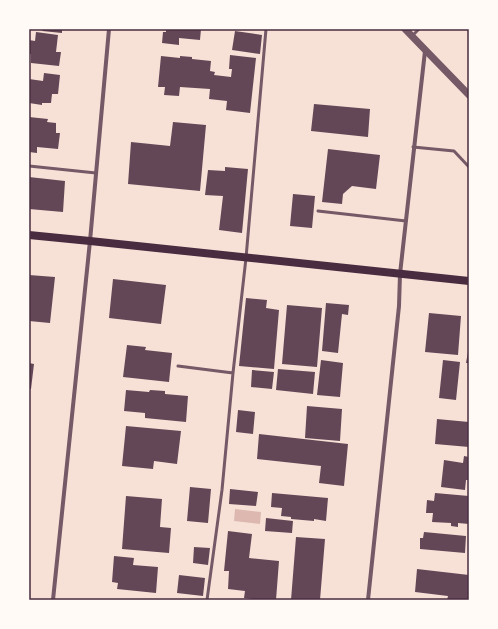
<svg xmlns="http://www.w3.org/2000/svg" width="498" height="629" font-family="'Titillium Web',sans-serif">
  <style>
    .water { fill: #dcb8b0 }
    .building { fill: #644757 }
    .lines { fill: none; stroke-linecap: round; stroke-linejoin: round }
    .service { stroke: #755966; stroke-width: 3 }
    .minor { stroke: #755966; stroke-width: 4 }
    .tertiary { stroke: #755966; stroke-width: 7 }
    .secondary { stroke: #4a2c40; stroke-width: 8 }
    .neatline { fill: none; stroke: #4a2c40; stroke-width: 1.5 }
  </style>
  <rect width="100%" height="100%" fill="#f7e1d7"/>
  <path class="water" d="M 235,509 L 261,512 L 260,524 L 234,521 Z"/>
  <path class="building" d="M 43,29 L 62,29 L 62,33 L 42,31 Z
    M 166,29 L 201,29 L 200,40 L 179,38 L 179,45 L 162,43 L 163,32 L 166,32 Z
    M 235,31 L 262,35 L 260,54 L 232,50 Z
    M 36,32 L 58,35 L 56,52 L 61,52 L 59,66 L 31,63 L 31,54 L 29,54 L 29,40 L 35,41 Z
    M 230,55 L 256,58 L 250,113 L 226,110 L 227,101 L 209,99 L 210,89 L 180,87 L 179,96 L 164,95 L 165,87 L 158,87 L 161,56 L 180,58 L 180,56 L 192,57 L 192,59 L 211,61 L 210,71 L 215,72 L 214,75 L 231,77 L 232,69 L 229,69 Z
    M 44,73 L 60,75 L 58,94 L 52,94 L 51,103 L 42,103 L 42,105 L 29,103 L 29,79 L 43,81 Z
    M 314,104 L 370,109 L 368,137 L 311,131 Z
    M 29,117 L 48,119 L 47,122 L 56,123 L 56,133 L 60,133 L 58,149 L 37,147 L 37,153 L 29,152 Z
    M 173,122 L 206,125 L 200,191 L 128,184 L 131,142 L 170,146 Z
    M 328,149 L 380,155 L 376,189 L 352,186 L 343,194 L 342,204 L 322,202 Z
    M 225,167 L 248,169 L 242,233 L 219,230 L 223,196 L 205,195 L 208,170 L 225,171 Z
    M 29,177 L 65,181 L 63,212 L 29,209 Z
    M 293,194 L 315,196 L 312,228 L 290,226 Z
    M 29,275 L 55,277 L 50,323 L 29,321 Z
    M 113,279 L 166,285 L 161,324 L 109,318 Z
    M 246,298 L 267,300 L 266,308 L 279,310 L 274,369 L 239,366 Z
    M 326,303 L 349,305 L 348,315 L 342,314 L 338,353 L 322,351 Z
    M 287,305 L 322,308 L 317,367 L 282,364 Z
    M 429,313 L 461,316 L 458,355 L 425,352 Z
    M 127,345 L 146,347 L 145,350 L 172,353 L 169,382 L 123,377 Z
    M 468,352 L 469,352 L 469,363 L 466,363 Z
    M 321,360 L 343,363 L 340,397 L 317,395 Z
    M 443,360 L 460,362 L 456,400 L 439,398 Z
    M 29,363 L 34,364 L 31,389 L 29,389 Z
    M 278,369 L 315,372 L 313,394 L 276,390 Z
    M 252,370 L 274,372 L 272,389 L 251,387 Z
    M 126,390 L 149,392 L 150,390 L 165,391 L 165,394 L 188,396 L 186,422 L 145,418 L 145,413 L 124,411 Z
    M 307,406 L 342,409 L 340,441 L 305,438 Z
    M 238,410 L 255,412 L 253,434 L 236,432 Z
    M 437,419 L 469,422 L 469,447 L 435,444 Z
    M 126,426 L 181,431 L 177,464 L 154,461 L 153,469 L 122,466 Z
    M 259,434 L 348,444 L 344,486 L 319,483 L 321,466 L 257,459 Z
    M 464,456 L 469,457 L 469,480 L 466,480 L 465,490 L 441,487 L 444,460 L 463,463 Z
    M 190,487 L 211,489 L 208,523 L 187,521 Z
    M 230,489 L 258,492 L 256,506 L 229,504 Z
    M 272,493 L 328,498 L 326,521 L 314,519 L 314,521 L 291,519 L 291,517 L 281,516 L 282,508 L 271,507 Z
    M 435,493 L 469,496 L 469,524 L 458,523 L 458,527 L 451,526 L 451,523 L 432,522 L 433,513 L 426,513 L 427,500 L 434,501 Z
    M 126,496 L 162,499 L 160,527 L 171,528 L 169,553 L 122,549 Z
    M 266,518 L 293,521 L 292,533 L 265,531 Z
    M 228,531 L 252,534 L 249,558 L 279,561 L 276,600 L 252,600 L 252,599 L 244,598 L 245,591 L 228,589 L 229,571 L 224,571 Z
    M 424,532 L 466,536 L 465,553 L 420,549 L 420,538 L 423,538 Z
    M 296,537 L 325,539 L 320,600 L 291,600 Z
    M 194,547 L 210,548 L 208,565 L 193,563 Z
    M 114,556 L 134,558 L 133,565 L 158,567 L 156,593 L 117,589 L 118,583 L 112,582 Z
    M 417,569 L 469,575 L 469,600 L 447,600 L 448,596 L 415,592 Z
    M 179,575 L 205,578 L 203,596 L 177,593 Z"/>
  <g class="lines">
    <path class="service" d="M 468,29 L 469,30
      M 412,36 L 419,29
      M 413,147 L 454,151 L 469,167
      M 29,166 L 96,173
      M 318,211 L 406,221
      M 178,366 L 233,373
      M 207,600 L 222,490 L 233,373 L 246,258 L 266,29"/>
    <path class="minor" d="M 53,600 L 90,241 L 109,29
      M 368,600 L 399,306 L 400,274 L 403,247 L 425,51"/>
    <path class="tertiary" d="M 405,29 L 469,95"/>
    <path class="secondary" d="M 29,235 L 90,241 L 469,281"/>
  </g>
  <rect width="498" height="629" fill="none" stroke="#fffaf5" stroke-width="60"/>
  <rect x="30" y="30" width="438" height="569" class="neatline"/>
</svg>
